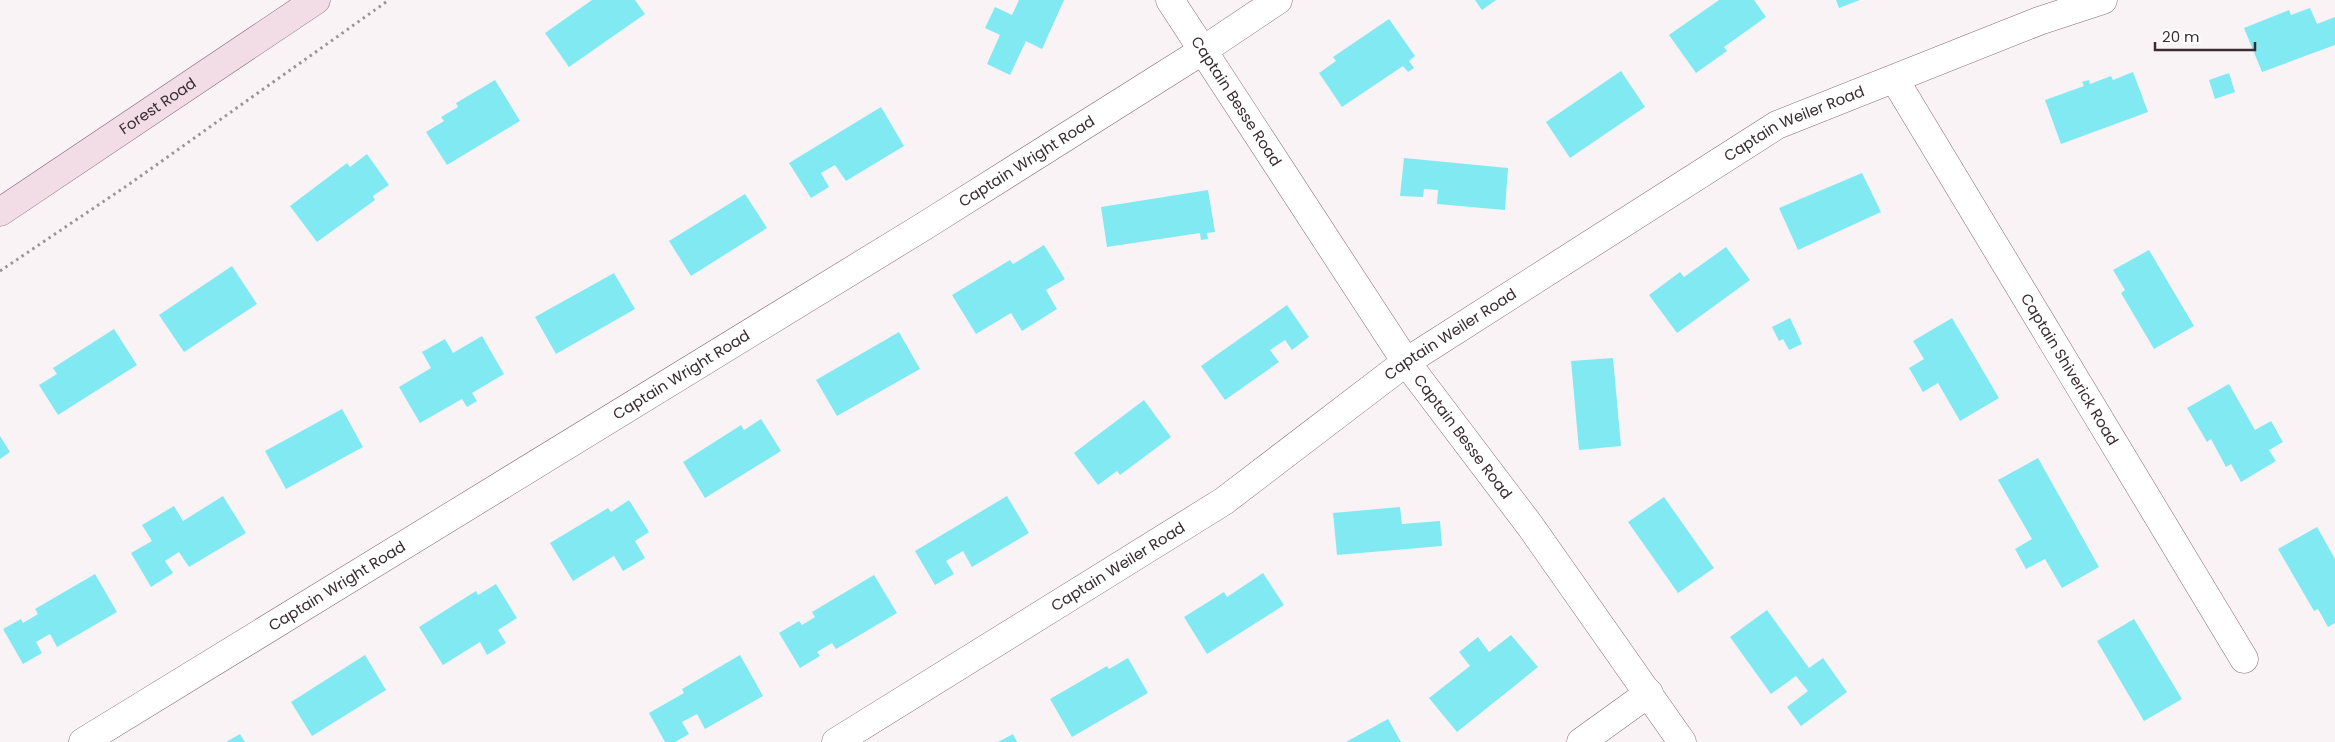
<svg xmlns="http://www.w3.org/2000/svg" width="2335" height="742" font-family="Poppins,sans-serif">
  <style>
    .building { fill: #80e9f2 }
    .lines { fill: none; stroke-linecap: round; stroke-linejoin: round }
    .minor-casing { stroke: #886a78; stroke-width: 29 }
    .secondary-casing { stroke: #886a78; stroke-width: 29 }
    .path { stroke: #9d9498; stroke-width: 3; stroke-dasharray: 2.5 4; stroke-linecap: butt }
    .minor { stroke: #fff; stroke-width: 28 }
    .secondary { stroke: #f2dde7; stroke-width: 28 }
    .labels { text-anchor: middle; stroke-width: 5; stroke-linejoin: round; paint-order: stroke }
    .street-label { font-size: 15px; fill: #392d32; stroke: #fff }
  </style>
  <rect width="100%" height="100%" fill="#faf3f6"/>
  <path class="building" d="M 592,0 L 635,0 L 645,14 L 569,67 L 545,33 Z
    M 1019,0 L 1064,0 L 1042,49 L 1026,41 L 1010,75 L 987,64 L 1000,35 L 985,28 L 995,7 L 1012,15 Z
    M 1475,0 L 1496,0 L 1482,10 Z
    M 1719,0 L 1754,0 L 1766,17 L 1724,47 L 1727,51 L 1696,73 L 1669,35 Z
    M 1836,0 L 1860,0 L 1839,8 Z
    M 2310,8 L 2317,24 L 2335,17 L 2335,45 L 2262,72 L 2244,28 L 2289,10 L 2291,15 Z
    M 1389,19 L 1415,56 L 1409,61 L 1414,68 L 1408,72 L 1403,66 L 1342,107 L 1319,73 L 1336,61 L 1333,57 Z
    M 1621,71 L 1645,107 L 1570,158 L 1546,122 Z
    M 2133,72 L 2148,112 L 2061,144 L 2045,100 L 2084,86 L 2082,82 L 2089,80 L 2090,84 L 2111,76 L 2113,80 Z
    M 2229,73 L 2235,92 L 2215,99 L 2209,80 Z
    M 495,80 L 520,121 L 447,165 L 426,132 L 444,121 L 441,117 L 458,107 L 456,103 Z
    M 881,107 L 904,146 L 846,181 L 835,165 L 821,173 L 829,187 L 811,198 L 789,163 Z
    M 367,154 L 389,185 L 373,196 L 375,200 L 317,242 L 290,206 L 347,163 L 350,167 Z
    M 1404,158 L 1508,168 L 1505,210 L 1437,204 L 1438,190 L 1424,189 L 1423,197 L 1400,196 Z
    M 1862,173 L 1881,212 L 1798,250 L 1779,208 Z
    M 1208,190 L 1215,232 L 1207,233 L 1208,239 L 1201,240 L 1200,233 L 1107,247 L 1101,207 Z
    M 745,194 L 767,228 L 691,276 L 669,241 Z
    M 1044,245 L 1065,279 L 1046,290 L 1057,309 L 1022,331 L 1011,313 L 976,334 L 952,295 L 1010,260 L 1013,264 Z
    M 1726,247 L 1750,280 L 1677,333 L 1649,295 L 1680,272 L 1684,277 Z
    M 2149,250 L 2194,326 L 2154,349 L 2121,293 L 2125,290 L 2113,270 Z
    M 232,266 L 257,304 L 184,352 L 159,315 Z
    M 614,273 L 635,309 L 556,354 L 535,317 Z
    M 1287,305 L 1309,337 L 1292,350 L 1285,340 L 1270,350 L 1279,362 L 1225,400 L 1201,366 Z
    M 1790,318 L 1802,344 L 1789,350 L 1783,339 L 1779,341 L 1772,327 Z
    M 1952,318 L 1999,398 L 1960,421 L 1938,383 L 1923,392 L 1909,368 L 1924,359 L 1913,341 Z
    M 114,329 L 137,365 L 58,415 L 39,385 L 57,374 L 53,368 Z
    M 899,332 L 920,369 L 837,416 L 816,380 Z
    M 482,336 L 504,374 L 472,393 L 477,401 L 467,407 L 462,399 L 420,423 L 399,387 L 431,368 L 422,352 L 445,339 L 453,353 Z
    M 1613,358 L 1621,446 L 1579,450 L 1571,361 Z
    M 2229,384 L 2255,430 L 2271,421 L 2283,442 L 2269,450 L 2276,461 L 2241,482 L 2231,464 L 2226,467 L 2211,439 L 2207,442 L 2187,408 Z
    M 1144,400 L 1171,437 L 1120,475 L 1117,471 L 1098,485 L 1074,453 Z
    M 342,409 L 363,447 L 286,489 L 265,451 Z
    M 761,419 L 781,451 L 705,498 L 683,462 L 741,425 L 744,430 Z
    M 0,436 L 10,452 L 0,459 Z
    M 2038,458 L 2099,567 L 2062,588 L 2045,559 L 2026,569 L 2015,549 L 2032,539 L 1998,480 Z
    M 223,496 L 246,533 L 189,567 L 179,552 L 165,561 L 173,573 L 151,587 L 131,553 L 152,541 L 142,525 L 174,506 L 183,521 Z
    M 1007,496 L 1029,533 L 972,567 L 963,551 L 946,561 L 954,574 L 935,585 L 915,551 Z
    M 1664,497 L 1714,568 L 1678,593 L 1628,522 Z
    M 629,500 L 649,532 L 635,541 L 645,558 L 623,571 L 614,556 L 573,581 L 550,543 L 608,508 L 611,512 Z
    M 1400,507 L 1402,524 L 1440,521 L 1442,546 L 1337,555 L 1333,513 Z
    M 2317,527 L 2335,559 L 2335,623 L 2328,627 L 2318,609 L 2314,611 L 2278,549 Z
    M 1263,573 L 1284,605 L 1207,654 L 1184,617 L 1224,592 L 1227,597 Z
    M 95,574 L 117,612 L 57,647 L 50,634 L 36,642 L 42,653 L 23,664 L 3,629 L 21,619 L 23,623 L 38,614 L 35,609 Z
    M 874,575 L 897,613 L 836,649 L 832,643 L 817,652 L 820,656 L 800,668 L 779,633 L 799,621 L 802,625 L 815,617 L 812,612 Z
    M 496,584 L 517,618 L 498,630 L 506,643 L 487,655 L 480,642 L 443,665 L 419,627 L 476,591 L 478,595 Z
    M 1767,610 L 1809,668 L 1823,658 L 1847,692 L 1801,726 L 1787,707 L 1808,691 L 1796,676 L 1771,694 L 1730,637 Z
    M 2134,619 L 2182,699 L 2144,721 L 2097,641 Z
    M 1511,635 L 1538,667 L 1457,732 L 1429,698 L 1470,666 L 1459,652 L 1478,637 L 1489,652 Z
    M 365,655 L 386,690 L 312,736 L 291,702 Z
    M 740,655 L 763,696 L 705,729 L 697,714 L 682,722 L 689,734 L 675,742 L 665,742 L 649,713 L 684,693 L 682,689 Z
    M 1128,658 L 1148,693 L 1072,737 L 1050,699 L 1107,666 L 1109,669 Z
    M 1388,719 L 1401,742 L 1346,742 Z
    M 240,734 L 245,742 L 226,742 Z
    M 1013,734 L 1017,742 L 998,742 Z"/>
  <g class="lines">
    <g class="minor-casing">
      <g id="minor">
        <path id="s1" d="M 1170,0 L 1406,362 L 1531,527 L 1682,742"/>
        <path id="s2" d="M 1895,80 L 2244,659"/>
        <path id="s3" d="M 83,742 L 926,225 L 1202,51 L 1278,0"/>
        <path id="s4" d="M 836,742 L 1224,501 L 1406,362 L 1777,125 L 2039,21 L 2103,0"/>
        <path d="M 1581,742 L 1649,693"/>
      </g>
    </g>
    <g class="secondary-casing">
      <g id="secondary">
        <path id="s5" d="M 0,212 L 316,0"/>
      </g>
    </g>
    <path class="path" d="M 0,271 L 128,185 L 389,0"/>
    <use href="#minor" class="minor"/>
    <use href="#secondary" class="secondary"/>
  </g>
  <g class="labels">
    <g class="street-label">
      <text dy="5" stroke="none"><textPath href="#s1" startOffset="121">Captain Besse Road</textPath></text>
      <text dy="5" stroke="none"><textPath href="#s5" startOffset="190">Forest Road</textPath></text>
      <text dy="5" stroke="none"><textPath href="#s4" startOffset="1142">Captain Weiler Road</textPath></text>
      <text dy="5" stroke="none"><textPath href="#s3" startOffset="1108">Captain Wright Road</textPath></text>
      <text dy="5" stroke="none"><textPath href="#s4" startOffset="738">Captain Weiler Road</textPath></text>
      <text dy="5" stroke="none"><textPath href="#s2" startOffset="338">Captain Shiverick Road</textPath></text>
      <text dy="5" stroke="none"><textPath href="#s3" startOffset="702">Captain Wright Road</textPath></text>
      <text dy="5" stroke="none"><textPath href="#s1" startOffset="526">Captain Besse Road</textPath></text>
      <text dy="5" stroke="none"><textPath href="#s4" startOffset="332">Captain Weiler Road</textPath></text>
      <text dy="5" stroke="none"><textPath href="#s3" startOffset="298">Captain Wright Road</textPath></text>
    </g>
  </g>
  <path d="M2155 42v8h100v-8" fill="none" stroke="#392d32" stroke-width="2.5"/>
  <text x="2162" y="42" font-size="15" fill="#392d32" stroke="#ffffff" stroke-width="4" paint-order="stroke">20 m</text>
</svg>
